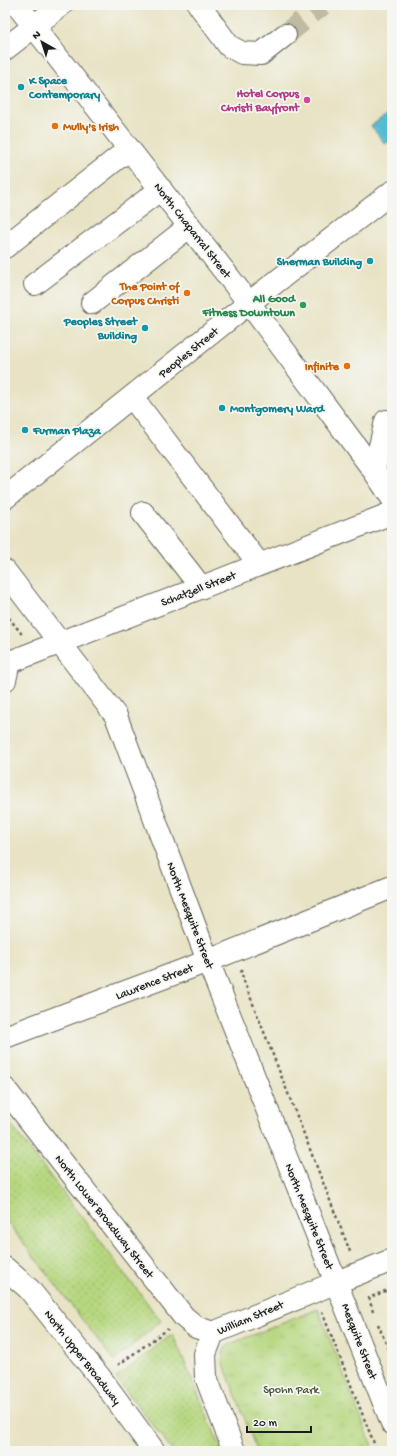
<svg xmlns="http://www.w3.org/2000/svg" width="397" height="1456" font-family="'Gochi Hand',sans-serif">
  <style>
    .grass { fill: url(#grass-dots); stroke: #697a4e }
    .park { fill: url(#park-tufts); stroke: #697a4e }
    .water { fill: #55bdd2; stroke: #386c77 }
    .lines { fill: none; stroke-linecap: round; stroke-linejoin: round }
    .minor-tunnel { stroke: #bfbba2; stroke-width: 22; stroke-dasharray: 22 11; stroke-linecap: butt }
    .minor-casing { stroke: #636257; stroke-width: 24 }
    .major-casing { stroke: #636257; stroke-width: 24 }
    .path { stroke: #636257; stroke-width: 2.5; stroke-dasharray: 3 3; stroke-linecap: butt }
    .minor { stroke: #fff; stroke-width: 22 }
    .major { stroke: #fff; stroke-width: 22 }
    .culture-dot { fill: #0f9aa8; stroke: #f6f6f2; stroke-width: 1.5 }
    .hotel-dot { fill: #d1479c; stroke: #f6f6f2; stroke-width: 1.5 }
    .food-dot { fill: #e8710a; stroke: #f6f6f2; stroke-width: 1.5 }
    .leisure-dot { fill: #2e9e5b; stroke: #f6f6f2; stroke-width: 1.5 }
    .labels { text-anchor: middle; stroke-width: 3.5; stroke-linejoin: round; paint-order: stroke }
    .culture-label { font-size: 12px; font-weight: bold; fill: #0d838f; stroke: #f6f6f2; text-anchor: start }
    .hotel-label { font-size: 12px; font-weight: bold; fill: #b23c85; stroke: #f6f6f2; text-anchor: end }
    .food-label { font-size: 12px; font-weight: bold; fill: #c56008; stroke: #f6f6f2; text-anchor: end }
    .street-label { font-size: 12px; fill: #1c1c1c; stroke: #f6f6f2 }
    .leisure-label { font-size: 12px; font-weight: bold; fill: #27864d; stroke: #f6f6f2; text-anchor: end }
    .park-label { font-size: 12px; fill: #4a543a; stroke: #f6f6f2 }
  </style>
  <defs>
    <pattern id="grass-dots" width="8" height="8" patternUnits="userSpaceOnUse"><rect width="8" height="8" fill="#b6d77f"/><path d="M2 2h.1M6 6h.1" fill="none" stroke="#9cb86d" stroke-width="1.8" stroke-linecap="round"/></pattern>
    <pattern id="park-tufts" width="24" height="20" patternUnits="userSpaceOnUse"><rect width="24" height="20" fill="#b6d77f"/><path d="M3 7l-1-3M5 7V3M7 7l1-3M15 17l-1-3M17 17v-4M19 17l1-3" fill="none" stroke="#9cb86d"/></pattern>
  </defs>
  <rect width="100%" height="100%" fill="#f6f6f2"/>
  <filter id="ink" filterUnits="userSpaceOnUse"><feTurbulence type="fractalNoise" baseFrequency=".025" numOctaves="2"/><feDisplacementMap in="SourceGraphic" scale="8" xChannelSelector="R" yChannelSelector="G"/><feConvolveMatrix kernelMatrix="1 2 1 2 8 2 1 2 1" color-interpolation-filters="sRGB"/></filter>
  <filter id="wash" filterUnits="userSpaceOnUse"><feTurbulence type="fractalNoise" baseFrequency=".012" numOctaves="4" result="noise"/><feDisplacementMap in="SourceGraphic" scale="16" xChannelSelector="R" yChannelSelector="G"/><feGaussianBlur stdDeviation="0.9" result="paint"/><feColorMatrix in="noise" values="0 0 0 0 0 0 0 0 0 0 0 0 0 0 0 0 0 1.4 0 .05"/><feComposite in="paint" operator="in"/></filter>
  <g filter="url(#wash)">
    <rect width="100%" height="100%" fill="#e8e3c4"/>
    <path class="grass" d="M 5,1117 L 161,1321 L 114,1361 L 5,1219 Z
      M 172,1334 L 177,1344 L 222,1451 L 173,1451 L 116,1378 Z"/>
    <path class="park" d="M 318,1309 L 374,1451 L 257,1451 L 222,1360 L 224,1349 L 230,1344 Z"/>
    <path class="water" d="M 392,110 L 392,139 L 385,144 L 371,126 Z"/>
  </g>
  <g filter="url(#ink)">
    <g class="lines">
      <path class="minor-tunnel" d="M 285,35 L 322,5"/>
      <g class="minor-casing">
        <path id="minor" d="M 17,5 L 249,303 L 374,471 L 392,498
          M 199,5 L 229,46 L 242,53 L 261,54 L 285,35
          M 5,49 L 61,5
          M 5,247 L 129,149
          M 35,284 L 161,189
          M 92,303 L 190,226
          M 132,397 L 259,564
          M 374,471 L 386,421
          M 5,498 L 249,303 L 392,192
          M 143,513 L 201,587
          M 5,571 L 116,716 L 208,961
          M 5,680 L 9,662
          M 5,1089 L 184,1317 L 196,1327 L 213,1333
          M 5,1268 L 29,1289 L 102,1380 L 154,1451
          M 234,1451 L 206,1377 L 205,1354 L 213,1333 L 337,1282"/>
      </g>
      <g class="major-casing">
        <path id="major" d="M 5,664 L 392,513
          M 208,961 L 392,1423
          M 5,1037 L 208,961 L 392,887
          M 337,1282 L 392,1260"/>
      </g>
      <path class="path" d="M 5,613 L 21,633 L 19,634
        M 243,970 L 241,972 L 244,981 L 351,1254
        M 322,1312 L 377,1451
        M 373,1312 L 369,1298 L 392,1288
        M 378,1324 L 392,1358
        M 118,1365 L 168,1329"/>
      <use href="#minor" class="minor"/>
      <use href="#major" class="major"/>
    </g>
  </g>
  <g class="culture-dot">
    <circle cx="21" cy="87" r="4"/>
    <circle cx="370" cy="261" r="4"/>
    <circle cx="145" cy="328" r="4"/>
    <circle cx="222" cy="408" r="4"/>
    <circle cx="25" cy="430" r="4"/>
  </g>
  <circle class="hotel-dot" cx="307" cy="100" r="4"/>
  <g class="food-dot">
    <circle cx="55" cy="126" r="4"/>
    <circle cx="187" cy="293" r="4"/>
    <circle cx="347" cy="366" r="4"/>
  </g>
  <circle class="leisure-dot" cx="303" cy="305" r="4"/>
  <g class="labels">
    <g class="culture-label">
      <text x="29" y="84">K Space<tspan x="29" dy="14">Contemporary</tspan></text>
      <text x="362" y="265" text-anchor="end">Sherman Building</text>
      <text x="137" y="325" text-anchor="end">Peoples Street<tspan x="137" dy="14">Building</tspan></text>
      <text x="230" y="412">Montgomery Ward</text>
      <text x="33" y="434">Furman Plaza</text>
    </g>
    <g class="hotel-label">
      <text x="299" y="97">Hotel Corpus<tspan x="299" dy="14">Christi Bayfront</tspan></text>
    </g>
    <g class="food-label">
      <text x="63" y="130" text-anchor="start">Mully's Irish</text>
      <text x="179" y="290">The Point of<tspan x="179" dy="14">Corpus Christi</tspan></text>
      <text x="339" y="370">Infinite</text>
    </g>
    <g class="street-label">
      <text transform="translate(193 230) rotate(52)" y="4">North Chaparral Street</text>
      <text transform="translate(188 352) rotate(-39)" y="4">Peoples Street</text>
      <text transform="translate(198 588) rotate(-21)" y="4">Schatzell Street</text>
      <text transform="translate(191 915) rotate(69)" y="4">North Mesquite Street</text>
      <text transform="translate(154 981) rotate(-21)" y="4">Lawrence Street</text>
      <text transform="translate(105 1216) rotate(52)" y="4">North Lower Broadway Street</text>
      <text transform="translate(310 1216) rotate(68)" y="4">North Mesquite Street</text>
      <text transform="translate(250 1317) rotate(-23)" y="4">William Street</text>
      <text transform="translate(360 1341) rotate(69)" y="4">Mesquite Street</text>
      <text transform="translate(83 1357) rotate(52)" y="4">North Upper Broadway</text>
    </g>
    <g class="leisure-label">
      <text x="295" y="302">All Good<tspan x="295" dy="14">Fitness Downtown</tspan></text>
    </g>
    <g class="park-label">
      <text x="291" y="1393">Spohn Park</text>
    </g>
  </g>
  <rect width="397" height="1456" fill="none" stroke="#f6f6f2" stroke-width="20"/>
  <g transform="translate(42 42) rotate(321)" stroke="#f6f6f2" stroke-width="3" paint-order="stroke">
  <path d="M0-3L7 15L0 10L-7 15Z" fill="#1c1c1c"/>
  <text y="-6" font-size="11" font-weight="bold" text-anchor="middle" fill="#1c1c1c">N</text>
  </g>
  <path d="M247 1426v6h64v-6" fill="none" stroke="#1c1c1c" stroke-width="2"/>
  <text x="253" y="1426" font-size="12" fill="#1c1c1c" stroke="#f6f6f2" stroke-width="3" paint-order="stroke">20 m</text>
</svg>
